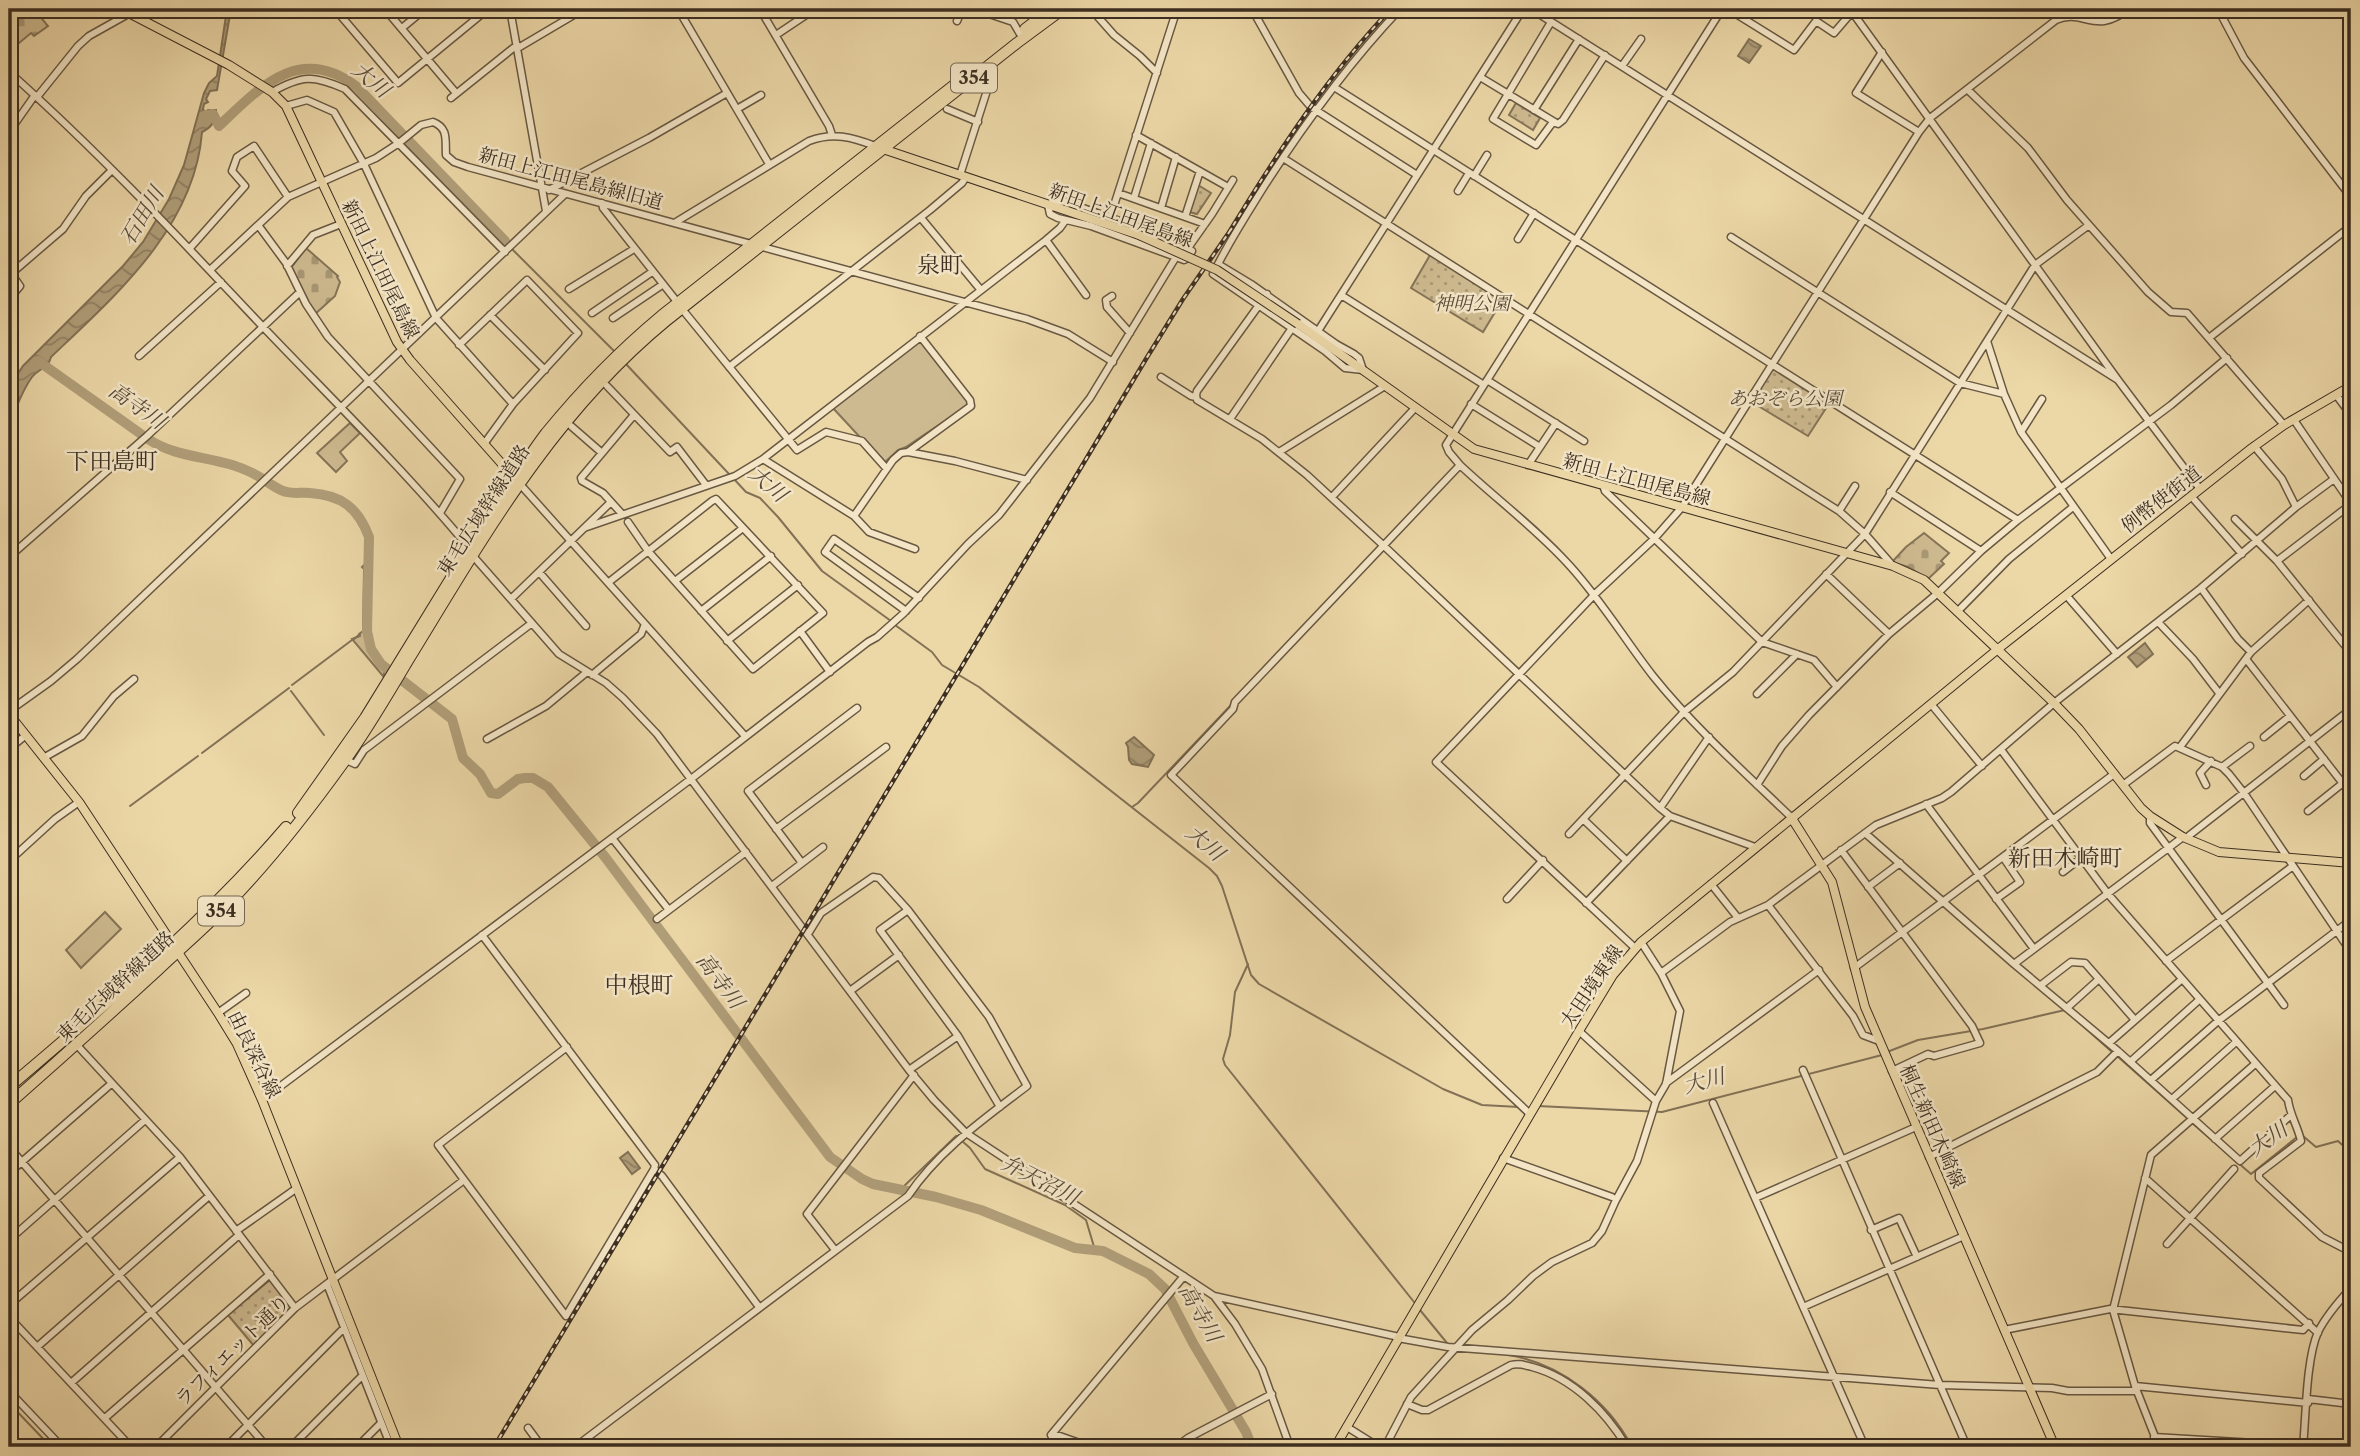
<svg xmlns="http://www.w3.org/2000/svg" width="2360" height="1456" font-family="'Libre Caslon Text','Noto Serif JP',serif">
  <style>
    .green { fill: #ceba90; stroke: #857458; stroke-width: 2 }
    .cemetery { fill: url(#cemetery-stones); stroke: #857458; stroke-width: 2 }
    .park { fill: url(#park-dots); stroke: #857458; stroke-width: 2 }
    .water { fill: url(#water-waves); stroke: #827156; stroke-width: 2 }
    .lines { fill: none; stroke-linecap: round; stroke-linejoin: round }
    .stream { stroke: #827156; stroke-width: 2 }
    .river { stroke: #b09e79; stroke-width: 10 }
    .minor-casing { stroke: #685842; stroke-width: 9 }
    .major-casing { stroke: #3c2e21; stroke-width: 10 }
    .highway-casing { stroke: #3c2e21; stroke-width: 12 }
    .minor { stroke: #f3e5c6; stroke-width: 6 }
    .major { stroke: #ecd7a7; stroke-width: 8 }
    .highway { stroke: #ecd7a7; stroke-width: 10 }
    .rail-casing { stroke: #3c2e21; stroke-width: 4.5 }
    .rail { stroke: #f3e5c6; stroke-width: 2; stroke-dasharray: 5; stroke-linecap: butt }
    .major-bridge-casing { stroke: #3c2e21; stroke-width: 10; stroke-linecap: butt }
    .major-bridge { stroke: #ecd7a7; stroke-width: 8 }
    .labels { text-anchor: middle; stroke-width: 5; stroke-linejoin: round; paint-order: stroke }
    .shield { fill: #f3e5c6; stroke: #736552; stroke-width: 2 }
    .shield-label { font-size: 18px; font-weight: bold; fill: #3c2e21 }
    .street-label { font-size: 19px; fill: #3c2e21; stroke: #f3e5c6 }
    .park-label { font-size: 19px; font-style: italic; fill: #594a37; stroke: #f3e5c6 }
    .water-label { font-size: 21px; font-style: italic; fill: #594a37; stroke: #f3e5c6 }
    .quarter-label { font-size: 23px; fill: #3c2e21; stroke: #f3e5c6 }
  </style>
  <defs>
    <pattern id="cemetery-stones" width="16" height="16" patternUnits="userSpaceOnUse" patternTransform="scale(1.75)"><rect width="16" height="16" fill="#ceba90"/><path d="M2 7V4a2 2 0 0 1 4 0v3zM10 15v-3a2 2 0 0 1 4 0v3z" fill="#a89875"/></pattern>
    <pattern id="park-dots" width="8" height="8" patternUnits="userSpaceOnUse" patternTransform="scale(1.75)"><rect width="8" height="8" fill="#ceba90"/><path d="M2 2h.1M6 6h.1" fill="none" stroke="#a89875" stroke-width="1.8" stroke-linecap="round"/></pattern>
    <pattern id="water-waves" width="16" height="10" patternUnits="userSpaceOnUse" patternTransform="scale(1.75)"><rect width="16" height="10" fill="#b09e79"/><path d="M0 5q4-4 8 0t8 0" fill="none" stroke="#908163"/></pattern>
  </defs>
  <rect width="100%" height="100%" fill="#ecd7a7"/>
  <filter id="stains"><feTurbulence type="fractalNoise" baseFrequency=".00286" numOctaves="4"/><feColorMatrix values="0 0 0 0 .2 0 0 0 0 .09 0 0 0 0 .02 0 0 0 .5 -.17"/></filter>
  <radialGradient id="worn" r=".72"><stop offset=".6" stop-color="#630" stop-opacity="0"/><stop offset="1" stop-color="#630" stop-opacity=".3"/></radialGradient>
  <path class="green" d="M 920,339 L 968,402 L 967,406 L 906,447 L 898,450 L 884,463 L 832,407 Z
    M 350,423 L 360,433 L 340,452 L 347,461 L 336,472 L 317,453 Z
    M 366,563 C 365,598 354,646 385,671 L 383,676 L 352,639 L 360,636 L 359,634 L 363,631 L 364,569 L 362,567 Z
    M 105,912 L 121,929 L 81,968 L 66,950 Z"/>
  <path class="cemetery" d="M 9,9 L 34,9 L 48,26 L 34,36 L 31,33 L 13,48 L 9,41 Z
    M 306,248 L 338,276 L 337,277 L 340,282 L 335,296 L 314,315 L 291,268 Z
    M 1924,533 L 1949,553 L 1941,561 L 1944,564 L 1928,579 L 1908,567 L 1892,562 L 1906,547 Z"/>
  <path class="park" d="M 1516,103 L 1540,118 L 1533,130 L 1509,115 Z
    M 1198,185 L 1211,193 L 1197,214 L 1189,212 Z
    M 1430,255 L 1503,299 L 1483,332 L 1411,288 Z
    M 1772,366 L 1830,402 L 1808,436 L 1750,401 Z
    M 271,1279 L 293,1308 L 254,1346 L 228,1315 Z"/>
  <path class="water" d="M 227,9 L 231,9 L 217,90 L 210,91 L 206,99 L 208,102 L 204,104 L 203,109 L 205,113 L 208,110 L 216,110 C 215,122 212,127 202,132 C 195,227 115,296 51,357 C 48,369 39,368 32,377 C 21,392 17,408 9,424 L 9,387 L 23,366 L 123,266 L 143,242 L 169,199 L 184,165 L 204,93 L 209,83 L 217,76 Z
    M 1749,39 L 1761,46 L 1749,63 L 1738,56 Z
    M 2145,643 L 2153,654 L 2137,667 L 2128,657 Z
    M 1134,737 L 1154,755 L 1148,767 L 1132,764 L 1129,760 L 1128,747 L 1126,743 Z
    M 628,1152 L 640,1168 L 632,1174 L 620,1158 Z"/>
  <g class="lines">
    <path class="stream" d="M 512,249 L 615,352
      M 626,364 L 729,474
      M 733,478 L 746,492 L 760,498 L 778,517 L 822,571 L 891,621
      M 895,625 L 932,652 L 942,665 L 979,687 L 1209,868 L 1217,876 L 1222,886 L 1251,975 L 1259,984 L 1443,1089 L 1482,1105 L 1519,1107
      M 354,639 L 360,634
      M 292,685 L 352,640
      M 291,691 L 324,735
      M 202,753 L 289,688
      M 130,806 L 198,756
      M 1132,807 L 1138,803 L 1231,705
      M 1248,964 L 1235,992 L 1230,1035 L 1223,1059 L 1225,1065 L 1414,1302
      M 2074,1018 L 2112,1052
      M 1887,1052 L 1918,1040 L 1983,1029 L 2065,1010
      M 2116,1055 L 2188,1119
      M 1538,1106 L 1662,1112 L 1882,1055
      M 2192,1123 L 2251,1174 L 2297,1137
      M 2303,1136 L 2316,1147 L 2338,1141 L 2351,1153
      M 962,1141 L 970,1148 L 985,1169 L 1065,1205 L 1086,1220 L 1095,1250
      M 901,1189 L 956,1136 L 958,1137
      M 1420,1310 L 1447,1343
      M 1509,1355 C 1561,1364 1608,1401 1632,1447
      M 9,1403 L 51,1447"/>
    <path class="river" d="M 206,115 L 213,114 L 219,126 C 260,87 300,43 357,87 L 505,241
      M 38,361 L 148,439 C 182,462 224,454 261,478
      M 267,482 C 274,486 280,491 287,492 C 295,494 303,492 310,493 C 342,495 358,508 369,537 L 367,631 L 371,649 L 381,664 L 452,719 L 463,758 L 480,774 L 491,793 L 498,794 L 518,779 L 525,778 L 533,778 L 548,787 L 605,857 L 830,1157 L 862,1179 L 873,1184 L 936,1197 L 981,1210 L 1075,1248 L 1103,1251 L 1149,1274 L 1165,1289 L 1193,1343 L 1246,1432 L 1252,1447"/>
    <g class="minor-casing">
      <path id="minor" d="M 335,9 L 398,83 L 488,9
        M 385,9 L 456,93
        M 510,9 L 546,211
        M 678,9 L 769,164
        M 760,9 L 829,126 L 832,135
        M 986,9 L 989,14 L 1013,22 L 1020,34
        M 1091,9 L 1114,35 L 1140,56 L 1157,73
        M 1252,9 L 1299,93 L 1311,107 L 1417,175
        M 1531,9 L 2118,380
        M 1722,9 L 1446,445 L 1449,452 L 1460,465 C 1496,499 1537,529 1570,566 C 1601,600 1625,640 1653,676 C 1694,727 1744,772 1791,817
        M 1728,9 L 1794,50 L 1816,21 L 1834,33 L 1852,12
        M 1850,9 L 2118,380 L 2200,489
        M 2218,9 L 2244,58 L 2351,197
        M 2344,11 L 2351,22
        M 957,21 L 962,9
        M 1551,22 L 1493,119 L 1536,145 L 1553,122
        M 402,28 L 425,9
        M 776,35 L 815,9
        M 518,48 L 584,9
        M 1882,52 L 1856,93 L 1919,132
        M 1622,66 L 1641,39
        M 9,72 C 99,152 181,240 264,328 C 330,397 398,464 460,537 L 471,544
        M 1480,77 L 1558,124 L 1563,120 L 1605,55
        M 1334,87 L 2018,520
        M 1968,90 L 2028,148 L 2067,200 L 2148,292 L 2171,312 L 2187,313 L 2284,425
        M 272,92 C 302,75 313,75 345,89 L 505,252
        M 37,97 L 78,46 L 89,36 L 130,13
        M 451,98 L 517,45
        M 286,106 L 307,100 L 334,112 L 364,164 L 436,318 L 513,404
        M 737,109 L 761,95
        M 947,109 L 978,122
        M 1534,110 L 1579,39
        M 9,132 L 35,95
        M 1136,135 L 1228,187
        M 1283,158 L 1839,511 L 1865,534 L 1893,566
        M 960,175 L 991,78 L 986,67
        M 1474,176 L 1487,155
        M 549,190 L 649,138 L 727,93
        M 1458,191 L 1469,173
        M 1118,193 L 1205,224
        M 1134,198 L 1151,143
        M 1054,201 L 1066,202 L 1165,237 L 1192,251 L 1188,258 L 1184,260 L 1091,226 L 1058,218 L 1050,214 L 1048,205 Z
        M 602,203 L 603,208 L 678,303
        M 1161,208 L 1176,157
        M 1185,217 L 1200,171
        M 921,218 L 980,289
        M 1110,218 L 1177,9
        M 676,222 L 809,141 C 833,132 852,137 875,146
        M 258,225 L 286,263 L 306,304 L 328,337 L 460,479 L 440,513
        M 1731,237 L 1960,383 L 2004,394
        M 1518,239 L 1534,213
        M 1046,240 L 1086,295
        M 190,248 L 245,186 L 232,171 L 237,157 L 254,146 L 288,197
        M 1188,248 L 1212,214 L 1233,180
        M 1218,264 L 1251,284 L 1336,344 L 1354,354 L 1359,358 L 1363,370 L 1345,368 L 1325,351 L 1213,274 C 1228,243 1247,214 1265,185 C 1305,123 1349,63 1400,9
        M 287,266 L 313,235 L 341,224
        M 210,270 L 288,197 L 376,158 L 399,143 L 421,125 L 433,122 C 449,128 445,141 446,155 L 454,162 L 468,167 L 1027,319 L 1068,334 L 1113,362
        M 569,289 L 634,249
        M 1267,294 L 1197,391 L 1196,395 L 1197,400 L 1262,439 L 1307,475 L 1384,546 L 1660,808 L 1670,816 L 1755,847
        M 1341,295 L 1484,385
        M 1112,296 L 1106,300 L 1107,307 L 1130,333
        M 9,299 L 20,286 L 13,276 L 13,272 L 63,229 L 86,196 L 112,170
        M 682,309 L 797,450 L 826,432 L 862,441 L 886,468
        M 592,313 L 652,272
        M 490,315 L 545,370
        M 613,318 L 662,285
        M 1318,331 L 1523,9
        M 2209,338 L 2351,226
        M 1987,341 L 2004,394 L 2021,432 L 2111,559
        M 459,345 L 527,280 L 578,333 L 513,404 L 484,444
        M 139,356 L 221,282
        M 729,367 L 930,210 L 962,183 L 966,177
        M 1161,377 L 1191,396 L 1196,397
        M 1487,380 L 1584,441
        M 607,386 L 670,452 L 677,447 L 706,485
        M 2337,396 L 2351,415
        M 1471,404 L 1540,447
        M 1230,419 L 1292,328
        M 2294,420 L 2348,499 L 2347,506 L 2351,515
        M 571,426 L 602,453
        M 2021,432 L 2042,399
        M 2254,446 L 2282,479 L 2296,507
        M 908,452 L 955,461 L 1027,480
        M 1279,452 L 1385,386
        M 763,459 L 854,516 L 869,532 L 915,549
        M 1460,465 L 1235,702 L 1233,709 L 1171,775 L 1530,1114
        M 1528,465 L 1556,423
        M 519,483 L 745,736
        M 1603,485 L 1605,491 L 1762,642 L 1814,660 L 1837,687
        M 1890,492 L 1981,551
        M 2191,496 L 2242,554
        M 1332,497 L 1415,408
        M 1839,511 L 1855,486
        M 622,514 L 603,493 L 582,481 L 581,478 L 634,415
        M 854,516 L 893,460 L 901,453 L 908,452 L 971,406 L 970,400 L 920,336
        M 2235,519 L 2277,561 L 2351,653
        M 584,528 L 735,476 L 763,459 L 1046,240 L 1060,228 L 1065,221
        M 473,556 L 559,654 L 606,683 L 623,698 L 657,734 L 909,1070 L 934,1100 L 966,1133 L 1214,1296 L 1235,1324 L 1262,1369 L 1290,1447
        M 9,557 L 147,436 L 300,292
        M 2277,561 L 2350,505
        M 539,572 L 586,626
        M 1826,574 L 1889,634
        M 675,581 L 743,528
        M 609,582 L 712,501 L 716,499 L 823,613 L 753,669 L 648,551 L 628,522
        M 2201,588 L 2238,639 L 2251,652
        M 2066,595 L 2117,654
        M 512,598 L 611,502
        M 701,611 L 771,556
        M 906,611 L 825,552 L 834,539 L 919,598
        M 1958,611 L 2009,559 L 2073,507
        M 2158,622 L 2193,659 L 2219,693
        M 800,631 L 830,672
        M 727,641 L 798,585
        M 2246,659 L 2351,794
        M 592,675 L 641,634 L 645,624
        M 1757,694 L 1797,654
        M 1931,704 L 1982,766
        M 9,711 L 51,681 L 77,659 L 565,194
        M 2264,737 L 2290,716
        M 487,739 L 546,706 L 587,672
        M 2180,747 L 2251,652 L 2309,600
        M 9,749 L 26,735
        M 2002,751 L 2108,894 L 2288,1100 C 2290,1115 2298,1127 2301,1141 L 2259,1173 L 2259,1178 L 2322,1237 L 2351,1252
        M 45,757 L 82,736 L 114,696 L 134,679
        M 346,760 L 355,764 L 364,750 L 532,623
        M 2222,767 L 2250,746
        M 2304,776 L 2324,759
        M 1757,785 L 1782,746 L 1809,715 L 1889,634 L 1938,593 L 1981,551 L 2018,520 L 2171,405 L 2227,358
        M 2123,785 L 2175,746 L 2222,767 L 2229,774 L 2244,793 L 2351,952
        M 2206,785 L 2200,773 L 2211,761
        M 1926,804 L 2034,949
        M 1660,808 L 1709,737
        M 2308,811 L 2343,783
        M 2150,816 L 2150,823 L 2284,1005
        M 1583,819 L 1627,861
        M 776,829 L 886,747
        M 1865,833 L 2014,964 L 2118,1051 L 2240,1161 L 2291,1115
        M 1569,834 L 1684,712 L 1733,672 L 1865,534 L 2035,265 L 2089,225
        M 612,838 L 669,910
        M 2186,838 L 2351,709
        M 1841,850 L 1972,1026 L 1980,1043 L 1934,1056 L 1928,1054 L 1892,1071
        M 9,861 L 55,819 L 79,802
        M 802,863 L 748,791 L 857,708
        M 2063,872 L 2081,858
        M 1711,884 L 1738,918
        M 772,886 L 823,847
        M 1868,887 L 1900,863
        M 1507,899 L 1543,860
        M 1996,899 L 2020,882 L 2003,857
        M 1586,903 L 1670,816
        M 1768,905 L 1853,1016 L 1863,1035 L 1879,1041
        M 908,910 L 880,930 L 958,1036 L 1000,1107
        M 657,919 L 746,852
        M 482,935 L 655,1165 L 654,1169 L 662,1176 L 759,1307
        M 1635,948 L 1436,762 L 1595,594 L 1654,539 L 1682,507 L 1919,132 L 1930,118 L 2056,20 C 2083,8 2096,36 2128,9
        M 2166,961 L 2293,866
        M 2014,964 L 2183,837
        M 1854,968 L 2114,774
        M 1661,973 L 1730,922 L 1768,905 L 1876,825 L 1942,798 L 1951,792 L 2054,703 L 2201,588 L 2296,507 L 2334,479
        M 2041,985 L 2071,962 L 2085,963 L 2135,1020
        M 850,991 L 899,955
        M 2068,1007 L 2099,979
        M 218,1013 L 246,993
        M 1579,1031 L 1656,1101
        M 75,1043 L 180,1157 L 295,1308
        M 2109,1043 L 2181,980
        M 567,1047 L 438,1145 L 566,1316 L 654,1169
        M 2130,1062 L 2199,1000
        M 909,1070 L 958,1036
        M 1803,1070 L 1967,1447
        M 2151,1080 L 2218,1021 L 2351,920
        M 1666,1083 L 1819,970
        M 2172,1099 L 2236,1042
        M 262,1100 L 691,779 L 868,642 L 877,637 L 904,613 L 968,544 L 999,515 L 1090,398 L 1176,257
        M 1713,1103 L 1865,1447
        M 2215,1139 L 2275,1086
        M 9,1147 L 267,1447
        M 1929,1157 L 2097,1072 L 2118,1051
        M 1503,1158 L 1612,1197
        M 9,1173 L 111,1084
        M 2145,1178 L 2318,1333
        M 1755,1198 L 1916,1127
        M 1871,1230 L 1899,1218 L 1917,1257
        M 236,1231 L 297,1188
        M 9,1240 L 145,1120
        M 2167,1244 L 2234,1169
        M 835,1250 L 807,1214 L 914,1075
        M 327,1284 L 391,1447
        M 1214,1296 L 1399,1337
        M 9,1305 L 180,1157
        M 1803,1307 L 1964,1236
        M 9,1317 L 131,1447
        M 2004,1330 L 2110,1309 L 2303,1330 L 2309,1323
        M 1398,1338 L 1448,1347 L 1940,1385 L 2052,1388 L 2068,1391 L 2137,1391
        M 37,1347 L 209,1196
        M 71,1383 L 239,1235
        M 2135,1386 L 2308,1403
        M 9,1391 L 62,1447
        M 2308,1399 L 2351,1404
        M 1407,1404 L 1422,1410 L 1428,1410 L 1511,1365 C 1519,1363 1524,1365 1532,1367 C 1573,1378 1606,1412 1627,1447
        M 105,1418 L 270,1274
        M 1347,1427 L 1379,1447
        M 528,1428 L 542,1447
        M 1054,1434 L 1091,1447
        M 2154,1437 L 2303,1446
        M 156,1447 L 295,1308 L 464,1180
        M 226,1447 L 344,1328
        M 291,1447 L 362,1376
        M 357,1447 L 381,1423
        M 575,1447 L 908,1196 C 939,1150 984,1119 1027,1086 L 989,1017 L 908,910 L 879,878 L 873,877 L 821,913 L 808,934
        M 1059,1447 L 1051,1435 L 1184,1276
        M 1176,1447 L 1188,1438 L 1272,1394
        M 1385,1447 L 1411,1397 L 1472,1330 L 1508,1300 L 1533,1276 L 1552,1262 L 1592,1243 L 1602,1231 L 1616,1200 L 1637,1161 L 1656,1101 L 1666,1084 L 1680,1011 L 1661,973 L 1641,942
        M 2159,1447 L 2135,1386 L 2113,1310 L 2151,1155 L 2255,1064
        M 2303,1447 C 2306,1417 2306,1359 2318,1332 C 2326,1316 2339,1301 2351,1288"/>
    </g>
    <g class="major-casing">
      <path id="major" d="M 121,9 L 229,65 L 272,92 L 286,106 L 397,342 L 410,360 L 518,482
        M 880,148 L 1139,235
        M 1298,324 L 1474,449 L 1893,566 L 1924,580 L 2054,703 L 2079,729 L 2141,808 L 2150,816 L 2183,837 L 2219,852 L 2351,863
        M 9,714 L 79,802 L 218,1013 L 237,1044 L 262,1100 L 399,1447
        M 1791,817 L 1832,882 L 1865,1007 L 2055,1447
        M 1335,1447 L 1579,1031 L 1613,975 L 1641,942 L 1998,649 L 2252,448 L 2284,425 L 2351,386"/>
    </g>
    <g class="highway-casing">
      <path id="highway" d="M 1025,29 L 1051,9
        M 298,813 L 365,718 L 505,490 C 520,472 532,451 546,433 C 581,390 619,351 661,316 L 972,71
        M 9,1087 C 105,1005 203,924 286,827
        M 9,1104 C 59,1060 109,1015 158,970 C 181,948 205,928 227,905 C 270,861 308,812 344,762 C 368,729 388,694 409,659 C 485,535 552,415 666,321 L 1017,43 L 1063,9"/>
    </g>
    <use href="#minor" class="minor"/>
    <use href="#major" class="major"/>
    <use href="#highway" class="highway"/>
    <g class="rail-casing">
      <path id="rail" d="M 1228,234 C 1276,155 1327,76 1391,9
        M 494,1447 L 1146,359 L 1183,299 L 1232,228"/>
    </g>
    <use href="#rail" class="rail"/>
    <g class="major-bridge-casing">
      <path id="major-bridge" d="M 1139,235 L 1217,270 L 1298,324"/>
    </g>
    <use href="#major-bridge" class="major-bridge"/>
  </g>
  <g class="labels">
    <g class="shield">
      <rect x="951" y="63.5" width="46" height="29" rx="5"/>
      <rect x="198" y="896.5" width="46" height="29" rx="5"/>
    </g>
    <g class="shield-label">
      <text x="974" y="84">354</text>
      <text x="221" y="917">354</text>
    </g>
    <g class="street-label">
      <text transform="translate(571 178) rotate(15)" y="7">新田上江田尾島線旧道</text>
      <text transform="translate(1121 215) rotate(20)" y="7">新田上江田尾島線</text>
      <text transform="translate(381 269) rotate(64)" y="7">新田上江田尾島線</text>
      <text transform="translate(1637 479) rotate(15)" y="7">新田上江田尾島線</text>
      <text transform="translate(2161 499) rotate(-38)" y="7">例幣使街道</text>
      <text transform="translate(483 510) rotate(-57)" y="7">東毛広域幹線道路</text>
      <text transform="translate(115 986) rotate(-43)" y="7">東毛広域幹線道路</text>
      <text transform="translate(1591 986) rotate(-56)" y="7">太田境東線</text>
      <text transform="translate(255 1054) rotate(64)" y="7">由良深谷線</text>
      <text transform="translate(1933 1126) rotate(66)" y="7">桐生新田木崎線</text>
      <text transform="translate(232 1350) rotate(-44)" y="7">ラフィエット通り</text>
    </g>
    <g class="park-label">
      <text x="1472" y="310">神明公園</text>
      <text x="1785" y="405">あおぞら公園</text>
    </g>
    <g class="water-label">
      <text transform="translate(371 80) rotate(40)" y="7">大川</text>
      <text transform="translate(142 216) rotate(-59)" y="7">石田川</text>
      <text transform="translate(137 406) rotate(35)" y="7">高寺川</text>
      <text transform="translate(768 484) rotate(41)" y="7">大川</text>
      <text transform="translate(1205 843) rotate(41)" y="7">大川</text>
      <text transform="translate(720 981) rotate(53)" y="7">高寺川</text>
      <text transform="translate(1704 1081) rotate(-15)" y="7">大川</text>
      <text transform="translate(2268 1139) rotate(-35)" y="7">大川</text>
      <text transform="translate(1040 1180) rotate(27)" y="7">弁天沼川</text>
      <text transform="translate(1200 1313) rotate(60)" y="7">高寺川</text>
    </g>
    <g class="quarter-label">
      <text x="940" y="273">泉町</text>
      <text x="112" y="469">下田島町</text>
      <text x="2065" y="866">新田木崎町</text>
      <text x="639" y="993">中根町</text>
    </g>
  </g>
  <rect width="2360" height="1456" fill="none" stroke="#ecd7a7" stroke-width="35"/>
  <rect x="10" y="10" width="2339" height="1435" fill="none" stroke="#3c2e21" stroke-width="3.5"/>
  <rect x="18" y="18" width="2325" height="1421" fill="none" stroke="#3c2e21" stroke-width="2"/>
  <rect width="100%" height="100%" filter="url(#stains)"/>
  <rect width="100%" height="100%" fill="url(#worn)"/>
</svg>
